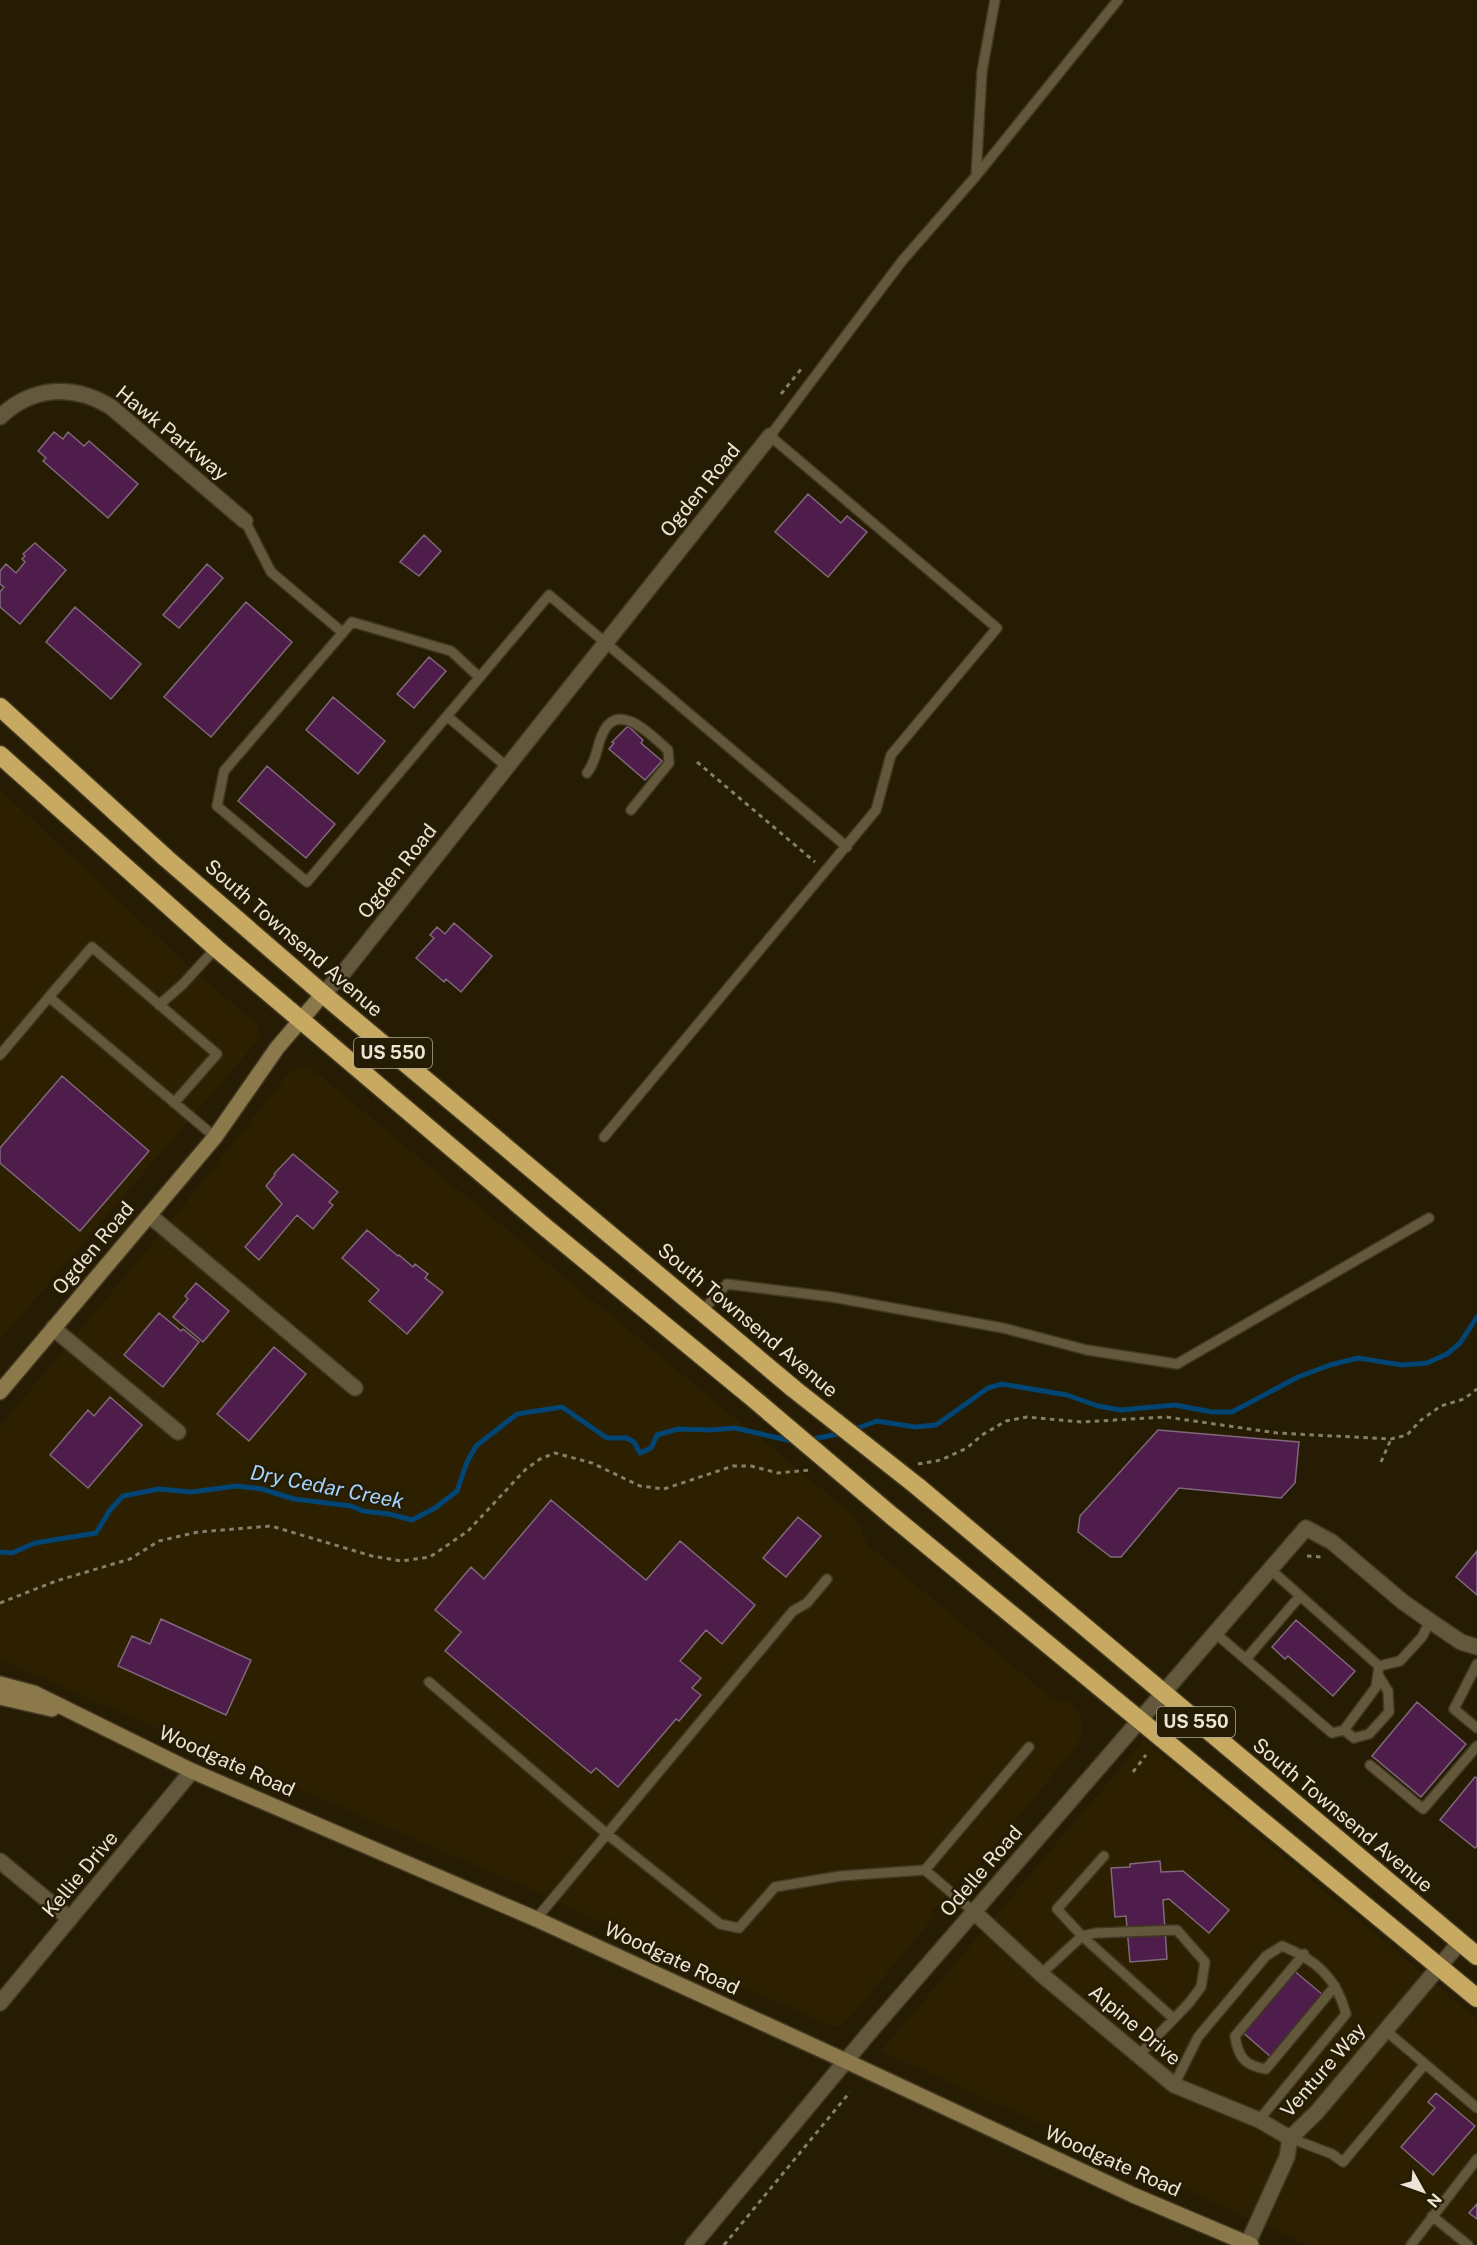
<svg xmlns="http://www.w3.org/2000/svg" width="1477" height="2245" font-family="'Public Sans',sans-serif">
  <style>
    .built { fill: #2c2000 }
    .lines { fill: none; stroke-linecap: round; stroke-linejoin: round }
    .stream { stroke: #004573; stroke-width: 5 }
    .building { fill: #4f1d4b; stroke: #80687c; stroke-width: 1.5 }
    .lane-casing { stroke: #413821; stroke-width: 12 }
    .street-casing { stroke: #413821; stroke-width: 18 }
    .secondary-casing { stroke: #413821; stroke-width: 18 }
    .highway-casing { stroke: #413821; stroke-width: 21 }
    .path { stroke: #867e6a; stroke-width: 3; stroke-dasharray: 4.5 4.5; stroke-linecap: butt }
    .lane { stroke: #63583c; stroke-width: 9 }
    .street { stroke: #63583c; stroke-width: 15 }
    .secondary { stroke: #8c794b; stroke-width: 15 }
    .highway { stroke: #c8a961; stroke-width: 18 }
    .highway-bridge-casing { stroke: #413821; stroke-width: 21; stroke-linecap: butt }
    .highway-bridge { stroke: #c8a961; stroke-width: 18 }
    .labels { text-anchor: middle; stroke-width: 5; stroke-linejoin: round; paint-order: stroke }
    .shield { fill: #251c03; stroke: #b0a997; stroke-width: 1.5 }
    .shield-label { font-size: 18px; font-weight: bold; fill: #ece5d6 }
    .street-label { font-size: 20px; fill: #ece5d6; stroke: #251c03 }
    .water-label { font-size: 21px; font-style: italic; fill: #a3d2fd; stroke: #251c03 }
  </style>
  <rect width="100%" height="100%" fill="#251c03"/>
  <path class="built" d="M 0,789 L 178,956 L 257,1024 L 260,1038 L 0,1340 Z
    M 300,1067 L 308,1068 L 318,1074 L 846,1509 L 862,1528 L 866,1543 L 1052,1699 L 1070,1703 L 1076,1709 L 1082,1718 L 1082,1731 L 1077,1746 L 971,1874 L 961,1878 L 932,1912 L 933,1918 L 848,2020 L 839,2026 L 834,2027 L 687,1963 L 534,1891 L 0,1660 L 0,1426 L 178,1212 L 289,1073 Z
    M 1144,1740 L 1477,2019 L 1477,2245 L 1307,2245 L 881,2051 Z"/>
  <g class="lines">
    <path class="stream" d="M 852,1430 L 877,1421 L 915,1427 L 936,1425 L 988,1388 L 1002,1384 L 1067,1395 L 1098,1406 L 1121,1410 L 1175,1405 L 1212,1412 L 1232,1412 L 1298,1377 L 1330,1365 L 1358,1358 L 1402,1365 L 1427,1363 L 1447,1354 L 1460,1343 L 1477,1317
      M 808,1440 L 843,1433
      M 0,1552 L 12,1553 L 35,1543 L 96,1533 L 110,1510 L 123,1496 L 159,1489 L 191,1492 L 237,1486 L 262,1489 L 294,1499 L 351,1506 L 363,1511 L 389,1514 L 412,1520 L 435,1508 L 457,1491 L 467,1462 L 476,1446 L 517,1414 L 562,1407 L 607,1438 L 627,1438 L 634,1442 L 640,1453 L 651,1448 L 657,1435 L 678,1429 L 710,1430 L 735,1428 L 796,1442"/>
  </g>
  <path class="building" d="M 54,432 L 63,439 L 68,432 L 84,446 L 89,441 L 138,484 L 108,518 L 43,461 L 46,458 L 38,451 Z
    M 808,494 L 841,523 L 847,516 L 867,532 L 828,577 L 775,532 Z
    M 424,535 L 441,551 L 419,576 L 400,562 Z
    M 35,543 L 66,570 L 20,624 L 0,607 L 0,592 L 4,587 L 0,584 L 0,571 L 6,564 L 16,573 L 25,562 L 22,559 L 25,556 L 23,554 Z
    M 207,564 L 223,578 L 179,628 L 163,615 Z
    M 246,602 L 292,642 L 211,737 L 164,697 Z
    M 75,607 L 141,664 L 111,699 L 46,642 Z
    M 429,657 L 446,671 L 414,708 L 397,694 Z
    M 333,697 L 385,741 L 358,774 L 306,730 Z
    M 628,726 L 643,740 L 641,743 L 662,761 L 645,780 L 609,749 L 614,743 L 612,742 Z
    M 267,766 L 335,824 L 306,858 L 238,801 Z
    M 454,923 L 492,956 L 461,992 L 446,979 L 444,982 L 416,958 L 434,938 L 430,935 L 437,927 L 445,934 Z
    M 62,1076 L 149,1151 L 80,1231 L 0,1163 L 0,1148 Z
    M 293,1154 L 338,1192 L 329,1202 L 333,1205 L 313,1229 L 297,1215 L 259,1260 L 245,1247 L 282,1204 L 266,1186 L 275,1175 L 274,1174 Z
    M 367,1230 L 398,1256 L 399,1255 L 413,1267 L 415,1264 L 428,1274 L 425,1278 L 443,1292 L 407,1334 L 369,1301 L 379,1290 L 342,1258 Z
    M 196,1283 L 229,1311 L 203,1342 L 173,1317 L 188,1299 L 185,1296 Z
    M 159,1313 L 181,1331 L 183,1329 L 199,1342 L 163,1387 L 124,1355 Z
    M 274,1347 L 306,1374 L 249,1441 L 217,1414 Z
    M 110,1397 L 142,1425 L 88,1488 L 50,1455 L 88,1410 L 94,1416 Z
    M 1158,1430 L 1299,1442 L 1295,1483 L 1281,1498 L 1179,1488 L 1121,1557 L 1111,1557 L 1078,1532 L 1080,1516 Z
    M 551,1500 L 646,1580 L 680,1541 L 755,1605 L 722,1644 L 706,1630 L 680,1661 L 701,1678 L 692,1688 L 701,1695 L 679,1721 L 676,1719 L 618,1787 L 596,1768 L 591,1773 L 445,1651 L 461,1632 L 435,1610 L 471,1567 L 484,1579 Z
    M 798,1517 L 821,1536 L 786,1577 L 763,1558 Z
    M 1477,1551 L 1477,1595 L 1456,1577 Z
    M 161,1619 L 251,1660 L 226,1715 L 118,1666 L 132,1636 L 150,1644 Z
    M 1296,1620 L 1355,1671 L 1333,1696 L 1288,1656 L 1285,1659 L 1272,1647 Z
    M 1417,1702 L 1466,1744 L 1421,1797 L 1372,1756 Z
    M 1475,1777 L 1477,1778 L 1477,1846 L 1475,1848 L 1440,1820 Z
    M 1160,1861 L 1161,1872 L 1183,1871 L 1229,1910 L 1209,1933 L 1169,1899 L 1163,1900 L 1167,1959 L 1130,1962 L 1126,1916 L 1115,1917 L 1111,1868 L 1130,1867 L 1130,1864 Z
    M 1292,1969 L 1323,1995 L 1271,2057 L 1240,2030 Z
    M 1436,2093 L 1475,2126 L 1433,2175 L 1401,2147 L 1435,2108 L 1428,2102 Z
    M 1477,2204 L 1477,2219 L 1469,2213 Z"/>
  <g class="lines">
    <g class="lane-casing">
      <path id="lane" d="M 976,176 L 982,71 L 995,0
        M 245,521 L 271,572 L 342,632
        M 479,677 L 451,651 L 352,622 L 224,771 L 217,806 L 307,882 C 388,786 468,690 549,595 L 847,847
        M 447,716 L 507,767
        M 587,773 C 597,760 596,749 602,735 C 617,698 652,736 668,750 L 669,763 L 631,810
        M 159,1005 L 182,985 L 216,948
        M 0,1055 L 49,997
        M 174,1103 L 217,1054 L 92,947 L 49,997 L 215,1137
        M 604,1137 L 876,810 L 891,755 L 997,628 L 770,436 L 902,261 L 976,176 L 1118,0
        M 702,1311 L 727,1284 L 832,1297 L 1003,1328 L 1087,1350 L 1177,1364 L 1429,1218
        M 1215,1633 L 1332,1733 L 1344,1730 L 1376,1687 L 1379,1666 L 1270,1569
        M 1246,1659 L 1300,1596
        M 1477,1664 L 1454,1709 L 1477,1728
        M 1379,1666 L 1400,1661 L 1422,1637 L 1430,1621
        M 429,1682 L 607,1834 L 720,1924 L 739,1928 L 775,1887 L 840,1876 L 925,1870 L 1029,1747
        M 1344,1730 L 1354,1738 L 1369,1734 L 1389,1712 L 1388,1691 L 1378,1675
        M 1370,1765 L 1423,1809 L 1477,1746
        M 1104,1856 L 1057,1909 L 1082,1936 L 1174,2019
        M 925,1870 L 974,1912
        M 536,1919 L 793,1611 L 807,1603 L 827,1579
        M 1304,1954 L 1235,2036 C 1238,2057 1245,2066 1266,2069 L 1335,1986
        M 1041,1974 L 1082,1936 L 1096,1933 L 1177,1930 L 1205,1962 L 1201,1987 L 1189,2003 L 1139,2055
        M 1385,2030 L 1477,2108
        M 1174,2085 L 1198,2037 L 1266,1956 L 1282,1946 C 1315,1959 1337,1978 1346,2014 L 1259,2120
        M 1290,2138 L 1332,2154 L 1343,2162 L 1425,2064
        M 1432,2216 L 1468,2245
        M 1411,2245 L 1477,2159"/>
    </g>
    <g class="street-casing">
      <path id="street" d="M 0,417 C 32,386 74,384 111,407 L 245,521
        M 323,994 L 344,972 L 770,436
        M 149,1215 L 355,1388
        M 53,1328 L 178,1432
        M 0,1861 L 70,1919
        M 974,1912 L 1041,1974 L 1174,2085 L 1259,2120 L 1290,2138
        M 0,2003 L 192,1771
        M 1248,2243 L 1287,2157 L 1290,2138 L 1317,2112 L 1460,1942
        M 693,2245 L 869,2033 L 1306,1528 L 1332,1542 L 1403,1602 L 1430,1621 L 1461,1642 L 1477,1647"/>
    </g>
    <g class="secondary-casing">
      <path id="secondary" d="M 0,1392 L 215,1137 L 277,1048 L 323,994
        M 0,1684 L 34,1693 L 192,1771 L 536,1919 L 846,2061 L 1133,2195 L 1251,2245
        M 0,1697 L 52,1709"/>
    </g>
    <g class="highway-casing">
      <path id="highway" d="M 0,707 L 167,859 L 323,994 L 794,1389
        M 0,755 L 216,948 L 545,1227 L 748,1394
        M 917,1486 L 1477,1956
        M 892,1516 L 1477,1998"/>
    </g>
    <path class="path" d="M 781,394 L 802,368
      M 697,762 L 815,862
      M 1381,1462 L 1391,1439
      M 918,1464 L 941,1460 L 967,1448 L 982,1435 L 1006,1421 L 1027,1417 L 1081,1422 L 1166,1417 L 1277,1433 L 1391,1439 L 1407,1435 L 1421,1420 L 1441,1406 L 1464,1399 L 1477,1389
      M 1307,1556 L 1322,1557
      M 0,1603 L 56,1581 L 130,1559 L 159,1541 L 198,1532 L 271,1526 L 372,1556 L 401,1561 L 430,1557 L 468,1531 L 525,1470 L 540,1459 L 555,1453 L 592,1463 L 640,1486 L 664,1489 L 733,1466 L 751,1466 L 778,1473 L 810,1470
      M 1133,1772 L 1146,1755
      M 724,2245 L 850,2092"/>
    <use href="#lane" class="lane"/>
    <use href="#street" class="street"/>
    <use href="#secondary" class="secondary"/>
    <use href="#highway" class="highway"/>
    <g class="highway-bridge-casing">
      <path id="highway-bridge" d="M 794,1389 L 917,1486
        M 748,1394 L 892,1516"/>
    </g>
    <use href="#highway-bridge" class="highway-bridge"/>
  </g>
  <g class="labels">
    <g class="shield">
      <rect x="354" y="1038" width="78" height="30" rx="4.5"/>
      <rect x="1157" y="1707" width="78" height="30" rx="4.5"/>
    </g>
    <g class="shield-label">
      <text x="393" y="1059">US 550</text>
      <text x="1196" y="1728">US 550</text>
    </g>
    <g class="street-label">
      <text transform="translate(172 433) rotate(39)" y="7">Hawk Parkway</text>
      <text transform="translate(700 490) rotate(-51)" y="7">Ogden Road</text>
      <text transform="translate(397 871) rotate(-52)" y="7">Ogden Road</text>
      <text transform="translate(294 938) rotate(41)" y="7">South Townsend Avenue</text>
      <text transform="translate(93 1248) rotate(-50)" y="7">Ogden Road</text>
      <text transform="translate(748 1320) rotate(40)" y="7">South Townsend Avenue</text>
      <text transform="translate(227 1761) rotate(24)" y="7">Woodgate Road</text>
      <text transform="translate(1343 1815) rotate(40)" y="7">South Townsend Avenue</text>
      <text transform="translate(981 1871) rotate(-49)" y="7">Odelle Road</text>
      <text transform="translate(80 1874) rotate(-50)" y="7">Kellie Drive</text>
      <text transform="translate(672 1958) rotate(25)" y="7">Woodgate Road</text>
      <text transform="translate(1135 2025) rotate(40)" y="7">Alpine Drive</text>
      <text transform="translate(1323 2070) rotate(-49)" y="7">Venture Way</text>
      <text transform="translate(1113 2161) rotate(24)" y="7">Woodgate Road</text>
    </g>
    <g class="water-label">
      <text transform="translate(327 1487) rotate(11)" y="7">Dry Cedar Creek</text>
    </g>
  </g>
  <g transform="translate(1423 2191) rotate(130)" stroke="#251c03" stroke-width="4.5" paint-order="stroke">
  <path d="M0-4.5L10 22L0 15L-10 22Z" fill="#ece5d6"/>
  <text y="-9" font-size="16" font-weight="bold" text-anchor="middle" fill="#ece5d6">N</text>
  </g>
</svg>
